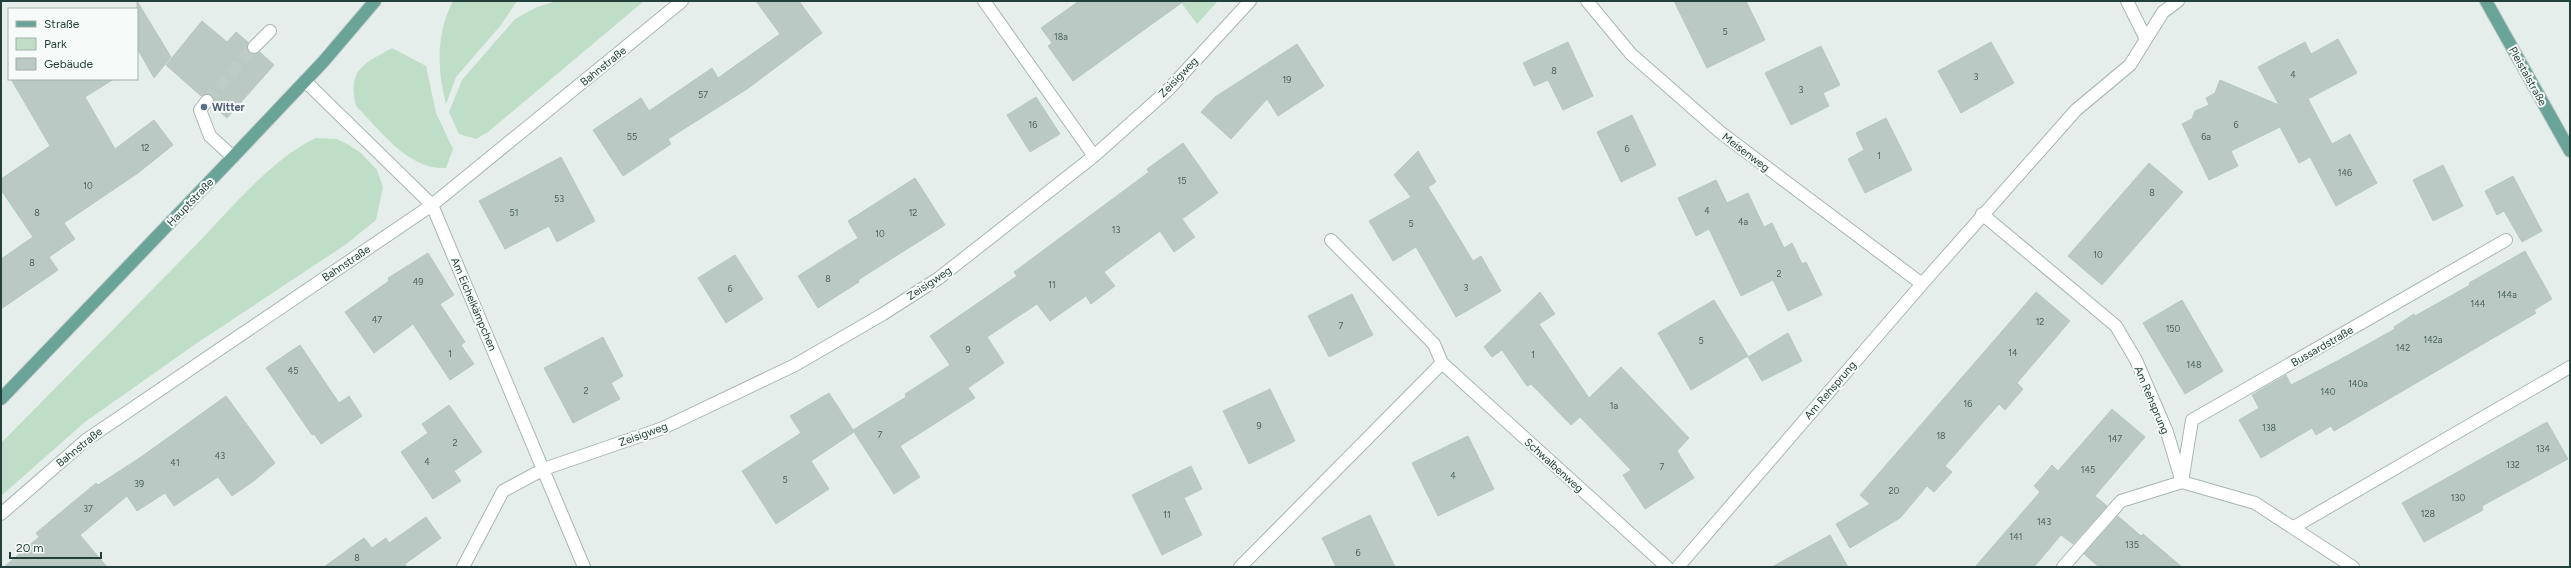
<svg xmlns="http://www.w3.org/2000/svg" width="2571" height="568" font-family="Figtree,sans-serif">
  <style>
    .green { fill: #bedec8 }
    .building { fill: #bac9c3; stroke: #b7c8c2 }
    .lines { fill: none; stroke-linecap: round; stroke-linejoin: round }
    .minor-tunnel { stroke: #becbc7; stroke-width: 12; stroke-dasharray: 12 6; stroke-linecap: butt }
    .minor-casing { stroke: #a7b6b2; stroke-width: 14 }
    .major-casing { stroke: #c2cac8; stroke-width: 14 }
    .minor { stroke: #fff; stroke-width: 12 }
    .major { stroke: #6aa397; stroke-width: 12 }
    .service-dot { fill: #5c6f8a; stroke: #f6faf8; stroke-width: 1.5 }
    .labels { text-anchor: middle; stroke-width: 4; stroke-linejoin: round; paint-order: stroke }
    .number-label { font-size: 9px; fill: #4a625c }
    .street-label { font-size: 11px; fill: #24403a; stroke: #f6faf8 }
    .service-label { font-size: 11px; font-weight: bold; fill: #4e5e75; stroke: #f6faf8; text-anchor: start }
  </style>
  <rect width="100%" height="100%" fill="#e5eeea"/>
  <path class="green" d="M 453,1 L 517,1 L 501,25 L 456,77 L 446,104 C 437,70 436,33 453,1 Z
    M 557,1 L 644,1 L 488,132 L 476,139 L 459,134 L 449,112 L 462,80 L 515,19 L 537,7 Z
    M 1180,1 L 1218,1 L 1197,24 Z
    M 392,48 L 426,66 L 436,113 L 453,149 L 446,168 C 408,170 381,131 356,106 C 347,69 364,64 392,48 Z
    M 316,138 L 337,139 L 347,144 L 361,153 L 377,170 L 383,187 L 376,220 L 345,245 L 197,343 L 85,422 L 1,496 L 1,443 C 66,378 130,312 195,246 C 229,211 271,159 316,138 Z"/>
  <path class="building" d="M 137,1 L 171,57 L 154,78 L 137,48 Z
    M 756,1 L 799,1 L 822,33 L 747,89 L 668,139 L 671,144 L 623,176 L 593,130 L 641,98 L 649,111 L 712,68 L 718,78 L 780,34 Z
    M 1079,1 L 1184,1 L 1073,81 L 1048,46 L 1052,43 L 1041,28 Z
    M 1674,1 L 1746,1 L 1765,40 L 1707,68 Z
    M 202,21 L 227,42 L 236,32 L 248,42 L 247,49 L 249,53 L 256,54 L 260,52 L 274,65 L 227,118 L 213,106 L 214,102 L 212,95 L 208,94 L 201,96 L 166,65 Z
    M 2338,39 L 2357,73 L 2308,99 L 2332,144 L 2350,134 L 2377,183 L 2336,206 L 2310,157 L 2299,163 L 2280,127 L 2231,151 L 2238,166 L 2209,180 L 2182,124 L 2192,119 L 2195,111 L 2209,105 L 2206,98 L 2215,93 L 2220,80 L 2279,105 L 2258,67 L 2305,42 L 2311,54 Z
    M 1568,42 L 1593,96 L 1563,110 L 1548,80 L 1534,86 L 1523,63 Z
    M 1991,42 L 2014,83 L 1961,113 L 1938,71 Z
    M 1297,44 L 1324,86 L 1278,116 L 1267,99 L 1231,139 L 1201,112 L 1215,97 Z
    M 1821,46 L 1840,85 L 1823,93 L 1829,106 L 1791,125 L 1765,73 Z
    M 11,79 L 114,79 L 85,97 L 115,149 L 154,120 L 173,145 L 138,173 L 64,223 L 75,239 L 49,257 L 58,270 L 1,309 L 1,259 L 33,237 L 1,190 L 1,179 L 50,146 Z
    M 1036,97 L 1060,134 L 1030,152 L 1007,115 Z
    M 1632,115 L 1656,165 L 1621,182 L 1597,132 Z
    M 1886,118 L 1912,170 L 1865,193 L 1848,159 L 1864,150 L 1856,133 Z
    M 1183,143 L 1218,193 L 1182,219 L 1195,237 L 1174,252 L 1160,231 L 1104,272 L 1115,286 L 1091,304 L 1086,296 L 1050,321 L 1037,304 L 987,337 L 1004,363 L 968,388 L 975,398 L 900,446 L 920,477 L 894,494 L 854,432 L 811,461 L 829,489 L 776,524 L 742,471 L 801,433 L 790,416 L 829,393 L 853,430 L 906,397 L 905,394 L 950,365 L 930,336 L 1017,276 L 1014,272 L 1149,172 L 1147,169 Z
    M 1418,151 L 1436,182 L 1428,187 L 1473,261 L 1481,256 L 1501,291 L 1456,317 L 1416,247 L 1393,261 L 1369,221 L 1411,197 L 1394,175 Z
    M 561,157 L 595,221 L 557,242 L 549,226 L 505,249 L 479,201 Z
    M 2149,163 L 2183,192 L 2102,285 L 2068,256 Z
    M 2443,165 L 2463,206 L 2433,221 L 2413,180 Z
    M 2513,176 L 2542,231 L 2522,242 L 2504,211 L 2497,215 L 2485,191 Z
    M 915,178 L 945,225 L 858,280 L 859,282 L 818,308 L 798,276 L 858,238 L 848,221 Z
    M 1716,180 L 1727,203 L 1748,193 L 1764,227 L 1772,223 L 1784,248 L 1792,243 L 1802,264 L 1806,262 L 1822,295 L 1788,311 L 1773,280 L 1741,296 L 1709,229 L 1696,236 L 1678,198 Z
    M 2525,251 L 2552,299 L 2534,310 L 2536,313 L 2334,431 L 2331,426 L 2316,435 L 2312,428 L 2261,458 L 2239,420 L 2259,408 L 2252,395 L 2286,375 L 2291,385 L 2341,359 L 2395,329 L 2394,327 L 2414,314 L 2415,316 L 2470,285 L 2469,283 Z
    M 428,253 L 454,295 L 440,304 L 465,342 L 461,345 L 474,364 L 450,380 L 413,324 L 374,353 L 345,312 L 389,281 L 388,278 Z
    M 735,255 L 763,299 L 726,323 L 698,278 Z
    M 1540,292 L 1555,314 L 1539,324 L 1589,398 L 1621,367 L 1689,438 L 1677,451 L 1694,478 L 1645,509 L 1623,475 L 1631,470 L 1580,417 L 1571,425 L 1531,384 L 1527,386 L 1502,350 L 1492,357 L 1484,347 Z
    M 2036,292 L 2070,321 L 2017,383 L 2023,389 L 2005,410 L 1999,404 L 1945,466 L 1952,472 L 1934,492 L 1927,486 L 1900,518 L 1850,548 L 1836,524 L 1870,504 L 1860,495 Z
    M 1352,294 L 1373,335 L 1329,357 L 1308,316 Z
    M 1714,300 L 1748,356 L 1691,390 L 1658,333 Z
    M 2182,300 L 2223,371 L 2185,394 L 2143,323 Z
    M 1788,333 L 1802,361 L 1762,381 L 1748,357 Z
    M 603,337 L 623,376 L 611,383 L 620,399 L 573,423 L 544,368 Z
    M 300,345 L 339,403 L 349,396 L 362,416 L 321,444 L 314,434 L 312,435 L 266,368 Z
    M 1270,389 L 1295,441 L 1249,464 L 1223,411 Z
    M 226,396 L 275,463 L 255,480 L 232,496 L 218,477 L 174,506 L 165,493 L 137,511 L 127,496 L 80,535 L 107,567 L 4,567 L 39,537 L 36,533 L 96,483 L 98,485 L 141,457 Z
    M 449,405 L 482,452 L 454,471 L 461,481 L 433,499 L 401,452 L 428,433 L 422,424 Z
    M 2112,409 L 2145,437 L 2095,496 L 2107,506 L 2073,544 L 2061,535 L 2034,567 L 1975,567 L 2040,492 L 2034,486 L 2043,476 L 2052,465 L 2058,471 Z
    M 2547,422 L 2568,459 L 2482,506 L 2483,510 L 2424,542 L 2402,503 Z
    M 1468,436 L 1494,489 L 1438,516 L 1412,463 Z
    M 1191,466 L 1202,489 L 1184,498 L 1202,535 L 1162,555 L 1132,495 Z
    M 1370,515 L 1395,567 L 1336,567 L 1322,538 Z
    M 2118,516 L 2141,536 L 2143,534 L 2182,567 L 2099,567 L 2084,554 Z
    M 426,517 L 441,538 L 405,564 L 407,567 L 324,567 L 364,538 L 372,548 L 386,538 L 389,543 Z
    M 1830,535 L 1848,567 L 1772,567 Z"/>
  <g class="lines">
    <path class="minor-tunnel" d="M 207,101 L 254,47"/>
    <g class="minor-casing">
      <path id="minor" d="M 984,1 L 1094,156
        M 1587,1 L 1631,54 L 1720,132 L 1922,284
        M 2127,1 L 2146,39
        M 254,47 L 270,31
        M 305,81 L 432,205 L 584,567
        M 207,101 L 200,110 L 210,136 L 233,157
        M 1982,214 L 2116,326 L 2136,360 L 2167,432 L 2181,479
        M 1331,240 L 1434,344 L 1442,363
        M 2182,482 L 2192,420 L 2506,240
        M 1,514 L 86,440 L 432,205 L 682,1
        M 2294,527 L 2570,367
        M 463,567 L 503,491 L 544,469 L 663,428 L 795,365 L 883,314 L 939,278 L 1094,156 L 1168,90 L 1250,1
        M 1240,567 L 1442,363 L 1667,567
        M 1678,567 L 1922,284 L 2076,110 L 2130,65 L 2163,12 L 2178,1
        M 2063,567 L 2121,501 L 2182,482 L 2255,503 L 2353,567"/>
    </g>
    <g class="major-casing">
      <path id="major" d="M 2486,1 L 2570,151
        M 1,399 L 233,157 L 323,62 L 375,1"/>
    </g>
    <use href="#minor" class="minor"/>
    <use href="#major" class="major"/>
  </g>
  <circle class="service-dot" cx="204" cy="107" r="4"/>
  <g class="labels">
    <g class="number-label">
      <text x="1725" y="35">5</text>
      <text x="1061" y="40">18a</text>
      <text x="1554" y="74">8</text>
      <text x="2293" y="78">4</text>
      <text x="1976" y="80">3</text>
      <text x="1287" y="83">19</text>
      <text x="1801" y="93">3</text>
      <text x="703" y="98">57</text>
      <text x="1033" y="128">16</text>
      <text x="2236" y="128">6</text>
      <text x="632" y="140">55</text>
      <text x="2206" y="140">6a</text>
      <text x="145" y="151">12</text>
      <text x="1627" y="152">6</text>
      <text x="1879" y="159">1</text>
      <text x="2345" y="176">146</text>
      <text x="1182" y="184">15</text>
      <text x="88" y="189">10</text>
      <text x="2152" y="196">8</text>
      <text x="559" y="202">53</text>
      <text x="1707" y="214">4</text>
      <text x="37" y="216">8</text>
      <text x="514" y="216">51</text>
      <text x="913" y="216">12</text>
      <text x="1743" y="225">4a</text>
      <text x="1411" y="227">5</text>
      <text x="1116" y="233">13</text>
      <text x="880" y="237">10</text>
      <text x="2098" y="258">10</text>
      <text x="32" y="266">8</text>
      <text x="1779" y="277">2</text>
      <text x="828" y="282">8</text>
      <text x="418" y="285">49</text>
      <text x="1052" y="288">11</text>
      <text x="1466" y="291">3</text>
      <text x="730" y="292">6</text>
      <text x="2507" y="298">144a</text>
      <text x="2478" y="307">144</text>
      <text x="377" y="323">47</text>
      <text x="2040" y="325">12</text>
      <text x="1341" y="329">7</text>
      <text x="2173" y="332">150</text>
      <text x="2433" y="343">142a</text>
      <text x="1701" y="344">5</text>
      <text x="2403" y="351">142</text>
      <text x="968" y="353">9</text>
      <text x="2013" y="356">14</text>
      <text x="450" y="357">1</text>
      <text x="1533" y="358">1</text>
      <text x="2194" y="368">148</text>
      <text x="293" y="374">45</text>
      <text x="2358" y="387">140a</text>
      <text x="586" y="394">2</text>
      <text x="2328" y="395">140</text>
      <text x="1968" y="407">16</text>
      <text x="1614" y="409">1a</text>
      <text x="1259" y="429">9</text>
      <text x="2269" y="431">138</text>
      <text x="880" y="438">7</text>
      <text x="1941" y="439">18</text>
      <text x="2115" y="442">147</text>
      <text x="455" y="446">2</text>
      <text x="2543" y="452">134</text>
      <text x="220" y="459">43</text>
      <text x="427" y="465">4</text>
      <text x="175" y="466">41</text>
      <text x="2513" y="468">132</text>
      <text x="1662" y="470">7</text>
      <text x="2088" y="473">145</text>
      <text x="1453" y="479">4</text>
      <text x="785" y="483">5</text>
      <text x="139" y="487">39</text>
      <text x="1894" y="494">20</text>
      <text x="2458" y="501">130</text>
      <text x="88" y="512">37</text>
      <text x="2428" y="517">128</text>
      <text x="1167" y="518">11</text>
      <text x="2044" y="525">143</text>
      <text x="2016" y="540">141</text>
      <text x="2132" y="548">135</text>
      <text x="1358" y="556">6</text>
      <text x="357" y="561">8</text>
    </g>
    <g class="street-label">
      <text transform="translate(603 66) rotate(-39)" y="4">Bahnstraße</text>
      <text transform="translate(2528 76) rotate(61)" y="4">Pleistalstraße</text>
      <text transform="translate(1178 77) rotate(-46)" y="4">Zeisigweg</text>
      <text transform="translate(1746 152) rotate(37)" y="4">Meisenweg</text>
      <text transform="translate(190 202) rotate(-46)" y="4">Hauptstraße</text>
      <text transform="translate(346 263) rotate(-34)" y="4">Bahnstraße</text>
      <text transform="translate(929 283) rotate(-34)" y="4">Zeisigweg</text>
      <text transform="translate(474 304) rotate(67)" y="4">Am Eichelkämpchen</text>
      <text transform="translate(2322 346) rotate(-30)" y="4">Bussardstraße</text>
      <text transform="translate(1830 390) rotate(-49)" y="4">Am Rehsprung</text>
      <text transform="translate(2152 400) rotate(67)" y="4">Am Rehsprung</text>
      <text transform="translate(643 434) rotate(-20)" y="4">Zeisigweg</text>
      <text transform="translate(79 447) rotate(-39)" y="4">Bahnstraße</text>
      <text transform="translate(1554 465) rotate(42)" y="4">Schwalbenweg</text>
    </g>
    <g class="service-label">
      <text x="212" y="111">Witter</text>
    </g>
  </g>
  <rect width="2571" height="568" fill="none" stroke="#24403a" stroke-width="4"/>
  <rect x="8" y="8" width="130" height="72" fill="#f6faf8" stroke="#a2b0ac"/>
  <rect x="16" y="21" width="20" height="6" fill="#6aa397" stroke="#a2b0ac"/>
  <text x="44" y="28" font-size="12" fill="#24403a">Straße</text>
  <rect x="16" y="38" width="20" height="12" fill="#bedec8" stroke="#a2b0ac"/>
  <text x="44" y="48" font-size="12" fill="#24403a">Park</text>
  <rect x="16" y="58" width="20" height="12" fill="#bac9c3" stroke="#a2b0ac"/>
  <text x="44" y="68" font-size="12" fill="#24403a">Gebäude</text>
  <path d="M10 552v6h91v-6" fill="none" stroke="#24403a" stroke-width="2"/>
  <text x="16" y="552" font-size="12" fill="#24403a" stroke="#f6faf8" stroke-width="3" paint-order="stroke">20 m</text>
</svg>
